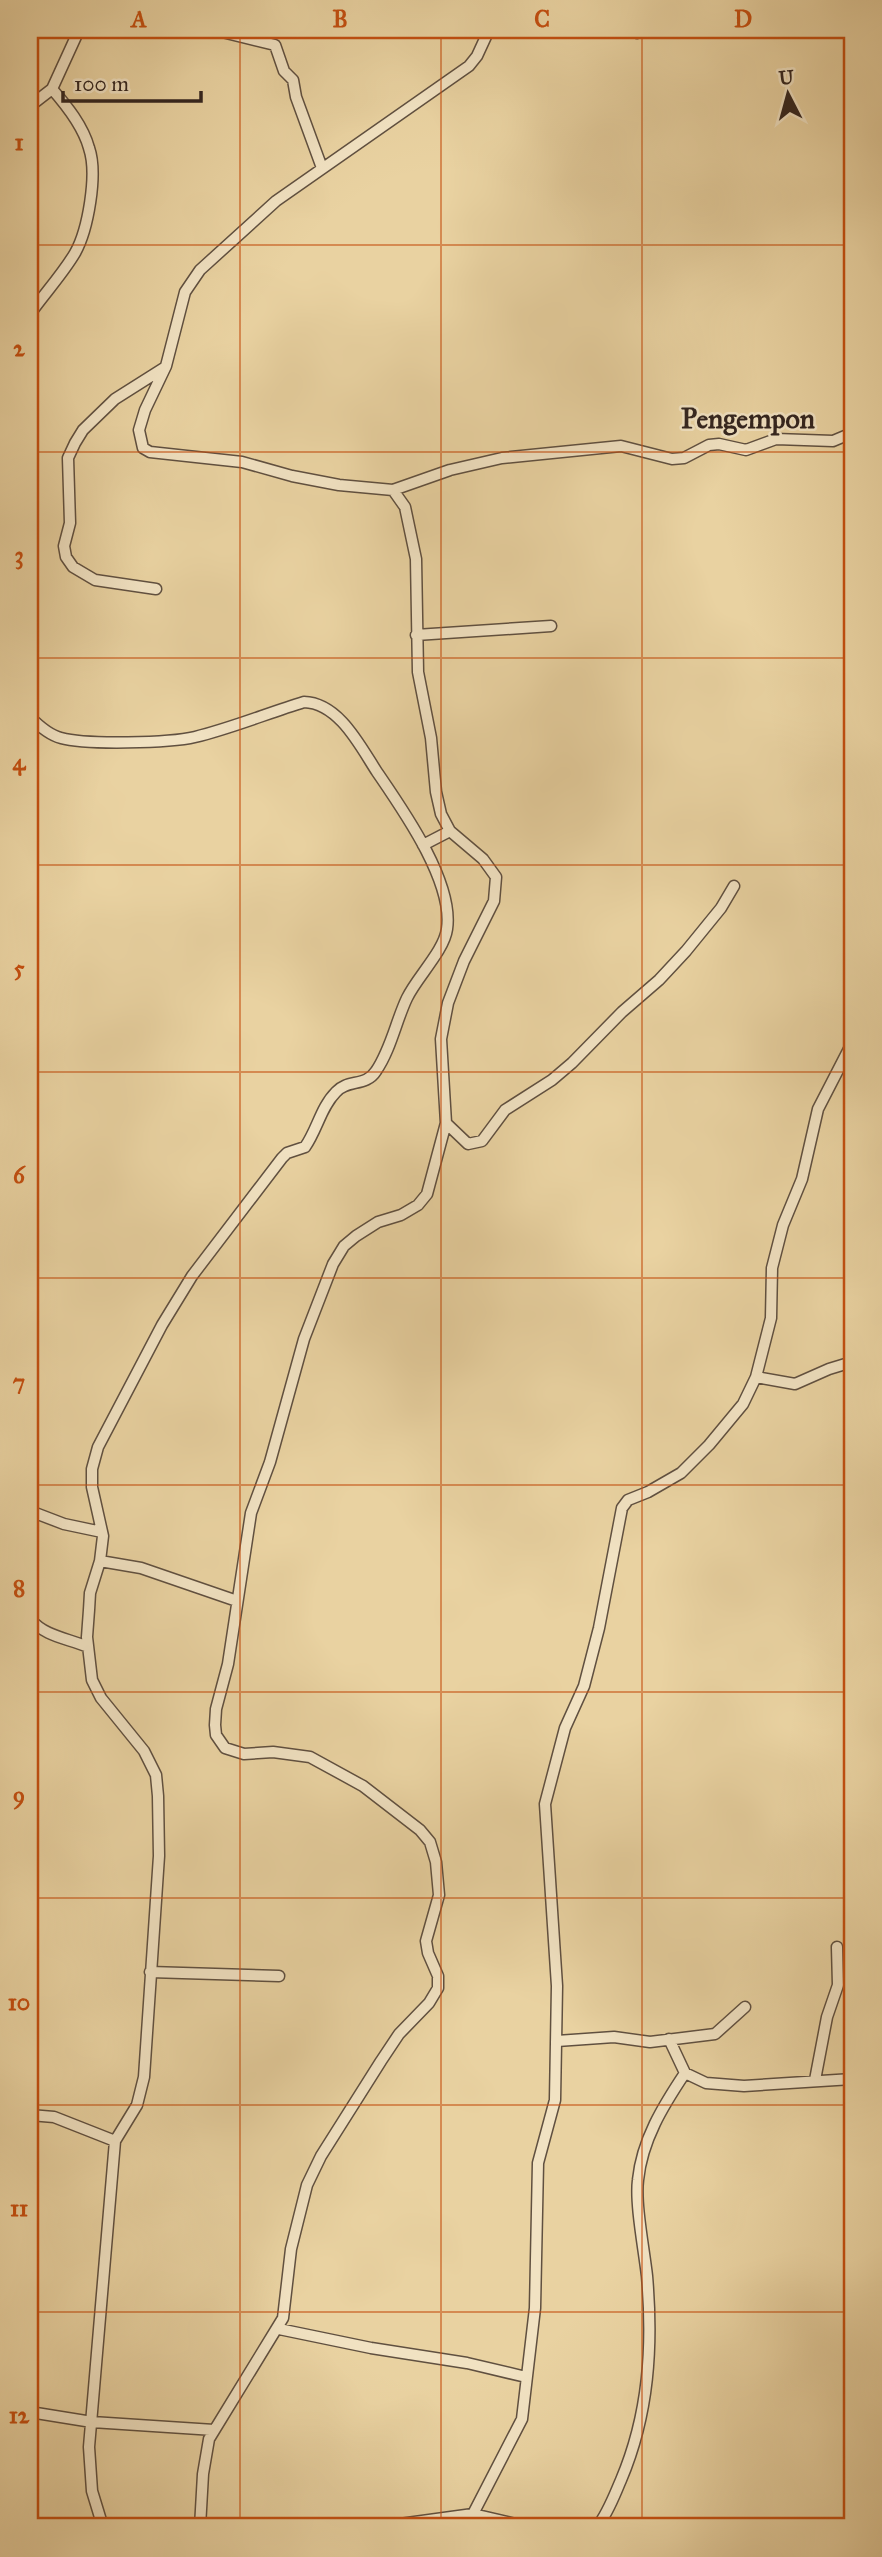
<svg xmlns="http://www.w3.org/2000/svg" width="882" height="2557" font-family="'IM FELL Great Primer',serif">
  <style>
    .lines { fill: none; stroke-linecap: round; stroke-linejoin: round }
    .minor-casing { stroke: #605040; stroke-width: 13 }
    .minor { stroke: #f1e2c2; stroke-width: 10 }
    .grid { fill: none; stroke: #c44f10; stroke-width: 2; stroke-opacity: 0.55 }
    .labels { text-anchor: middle; stroke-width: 5; stroke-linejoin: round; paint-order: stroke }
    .quarter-label { font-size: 28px; font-weight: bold; fill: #33251f; stroke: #f1e2c2 }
    .neatline { fill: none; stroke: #c44f10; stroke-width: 2.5 }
    .grid-label { font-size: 23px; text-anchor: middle; font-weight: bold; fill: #c44f10 }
  </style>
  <rect width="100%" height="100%" fill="#e9d2a1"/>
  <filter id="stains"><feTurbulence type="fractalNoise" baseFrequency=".00286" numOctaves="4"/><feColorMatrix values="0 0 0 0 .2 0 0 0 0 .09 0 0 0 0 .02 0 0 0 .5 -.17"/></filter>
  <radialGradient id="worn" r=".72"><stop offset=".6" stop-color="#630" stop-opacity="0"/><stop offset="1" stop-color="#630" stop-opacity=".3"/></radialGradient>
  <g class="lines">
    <g class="minor-casing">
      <path id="minor" d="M 214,30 L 275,45 L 284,71 L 293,80 L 296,97 L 322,168
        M 632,30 L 637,33
        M 80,31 L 96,30
        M 30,106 L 52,89 L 79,30
        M 30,314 C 44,294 62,275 75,253 C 88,230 98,174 89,148 C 83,126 67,106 52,89
        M 393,490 L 450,470 L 502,458 L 621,446 L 672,459 L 684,458 L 709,445 L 719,444 L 746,450 L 776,439 L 833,441 L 852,433
        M 156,589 L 95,580 L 73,567 L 66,557 L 64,546 L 70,523 L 68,458 L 75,443 L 83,430 L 115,399 L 164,368
        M 416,635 L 551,626
        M 30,717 C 38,725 49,735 61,738 C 85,745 170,743 195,737 C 232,728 268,713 304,702 C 339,703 360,746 377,772 C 403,810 454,882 447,929 C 444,951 417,977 407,998 C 396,1021 391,1049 376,1071 C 366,1087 347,1079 336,1092 C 321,1107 317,1130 305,1147 L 287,1153 L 282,1158 L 192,1276 L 162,1325 L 98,1447 L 92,1469 L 92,1487 L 103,1536 L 100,1561 L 90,1593 L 89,1610 L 87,1637 L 92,1680 L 101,1698 L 144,1751 L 156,1775 L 158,1796 L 159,1856 L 144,2077 L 137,2105 L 115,2141 L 89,2447 L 92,2491 L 103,2527
        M 423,845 L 450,831
        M 446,1123 L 468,1144 L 482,1141 L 505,1110 L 552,1080 L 572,1063 L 622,1012 L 659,980 L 686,951 L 721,908 L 734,886
        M 756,1377 L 795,1384 L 829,1369 L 852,1362
        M 30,1511 L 64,1524 L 102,1532
        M 100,1561 L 141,1568 L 237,1601
        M 30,1619 C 46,1637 67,1638 88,1647
        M 150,1972 L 279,1976
        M 669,2039 L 685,2073 L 706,2083 L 744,2086 L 852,2079
        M 557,2041 L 614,2037 L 650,2042 L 715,2034 L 745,2007
        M 815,2080 L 827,2017 L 838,1985 L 837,1947
        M 30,2115 L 54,2117 L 115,2141
        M 279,2329 L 371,2348 L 467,2363 L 526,2377
        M 30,2412 L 92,2422 L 214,2430
        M 473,2514 L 528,2527
        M 200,2527 L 203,2474 L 209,2439 L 283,2318 L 291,2249 L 307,2185 L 321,2156 L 381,2061 L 399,2034 L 429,2003 L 438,1988 L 438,1976 L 428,1953 L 426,1941 L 439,1895 L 436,1862 L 430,1842 L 420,1830 L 363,1786 L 310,1757 L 273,1752 L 244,1754 L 225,1748 L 216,1735 L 215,1725 L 216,1709 L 228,1664 L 251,1513 L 270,1462 L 304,1339 L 333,1264 L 344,1246 L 356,1236 L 378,1222 L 401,1215 L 418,1205 L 427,1194 L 446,1123 L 441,1039 L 448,1003 L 464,961 L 494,901 L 496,877 L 483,859 L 450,831 L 441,814 L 436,792 L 431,738 L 418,672 L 416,559 L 405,507 L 393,490 L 339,485 L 292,476 L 242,462 L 150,452 L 143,448 L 139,430 L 145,410 L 166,366 L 185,292 L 200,270 L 276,201 L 469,66 L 477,56 L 489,30
        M 378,2527 L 473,2514 L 522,2419 L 535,2308 L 538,2163 L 555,2100 L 557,1986 L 545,1804 L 565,1728 L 584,1686 L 599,1628 L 622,1508 L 628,1500 L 648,1492 L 681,1473 L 709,1445 L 743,1404 L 756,1377 L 771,1318 L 772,1268 L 783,1225 L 802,1179 L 818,1109 L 852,1043
        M 597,2527 C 608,2513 614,2496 621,2480 C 649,2414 653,2346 647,2276 C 644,2249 635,2204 638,2180 C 642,2140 663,2106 685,2073"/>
    </g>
    <use href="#minor" class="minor"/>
  </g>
  <path class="grid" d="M 240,30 L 240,2527M 441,30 L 441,2527M 642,30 L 642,2527M 30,245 L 852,245M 30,452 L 852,452M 30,658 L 852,658M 30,865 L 852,865M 30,1072 L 852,1072M 30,1278 L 852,1278M 30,1485 L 852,1485M 30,1692 L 852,1692M 30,1898 L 852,1898M 30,2105 L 852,2105M 30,2312 L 852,2312"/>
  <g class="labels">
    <g class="quarter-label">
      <text x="748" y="428">Pengempon</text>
    </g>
  </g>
  <rect width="882" height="2557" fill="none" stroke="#e9d2a1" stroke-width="77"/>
  <g transform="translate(788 94) rotate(354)" stroke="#f1e2c2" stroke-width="5" paint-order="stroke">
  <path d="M0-5L12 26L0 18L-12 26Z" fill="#33251f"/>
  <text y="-10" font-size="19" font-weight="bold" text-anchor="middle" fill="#33251f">U</text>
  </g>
  <path d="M63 91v10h138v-10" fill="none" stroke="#33251f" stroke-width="3.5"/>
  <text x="74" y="91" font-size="21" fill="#33251f" stroke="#f1e2c2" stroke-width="5" paint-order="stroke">100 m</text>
  <rect x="38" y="38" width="806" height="2480" class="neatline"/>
  <g class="grid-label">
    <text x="139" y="27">A</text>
    <text x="340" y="27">B</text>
    <text x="542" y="27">C</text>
    <text x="743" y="27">D</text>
    <text x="19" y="150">1</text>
    <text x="19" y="356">2</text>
    <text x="19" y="563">3</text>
    <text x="19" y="770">4</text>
    <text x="19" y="976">5</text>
    <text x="19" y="1183">6</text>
    <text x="19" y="1390">7</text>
    <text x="19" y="1596">8</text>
    <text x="19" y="1803">9</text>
    <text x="19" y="2010">10</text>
    <text x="19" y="2216">11</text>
    <text x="19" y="2423">12</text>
  </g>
  <rect width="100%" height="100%" filter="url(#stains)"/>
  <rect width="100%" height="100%" fill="url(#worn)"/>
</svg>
